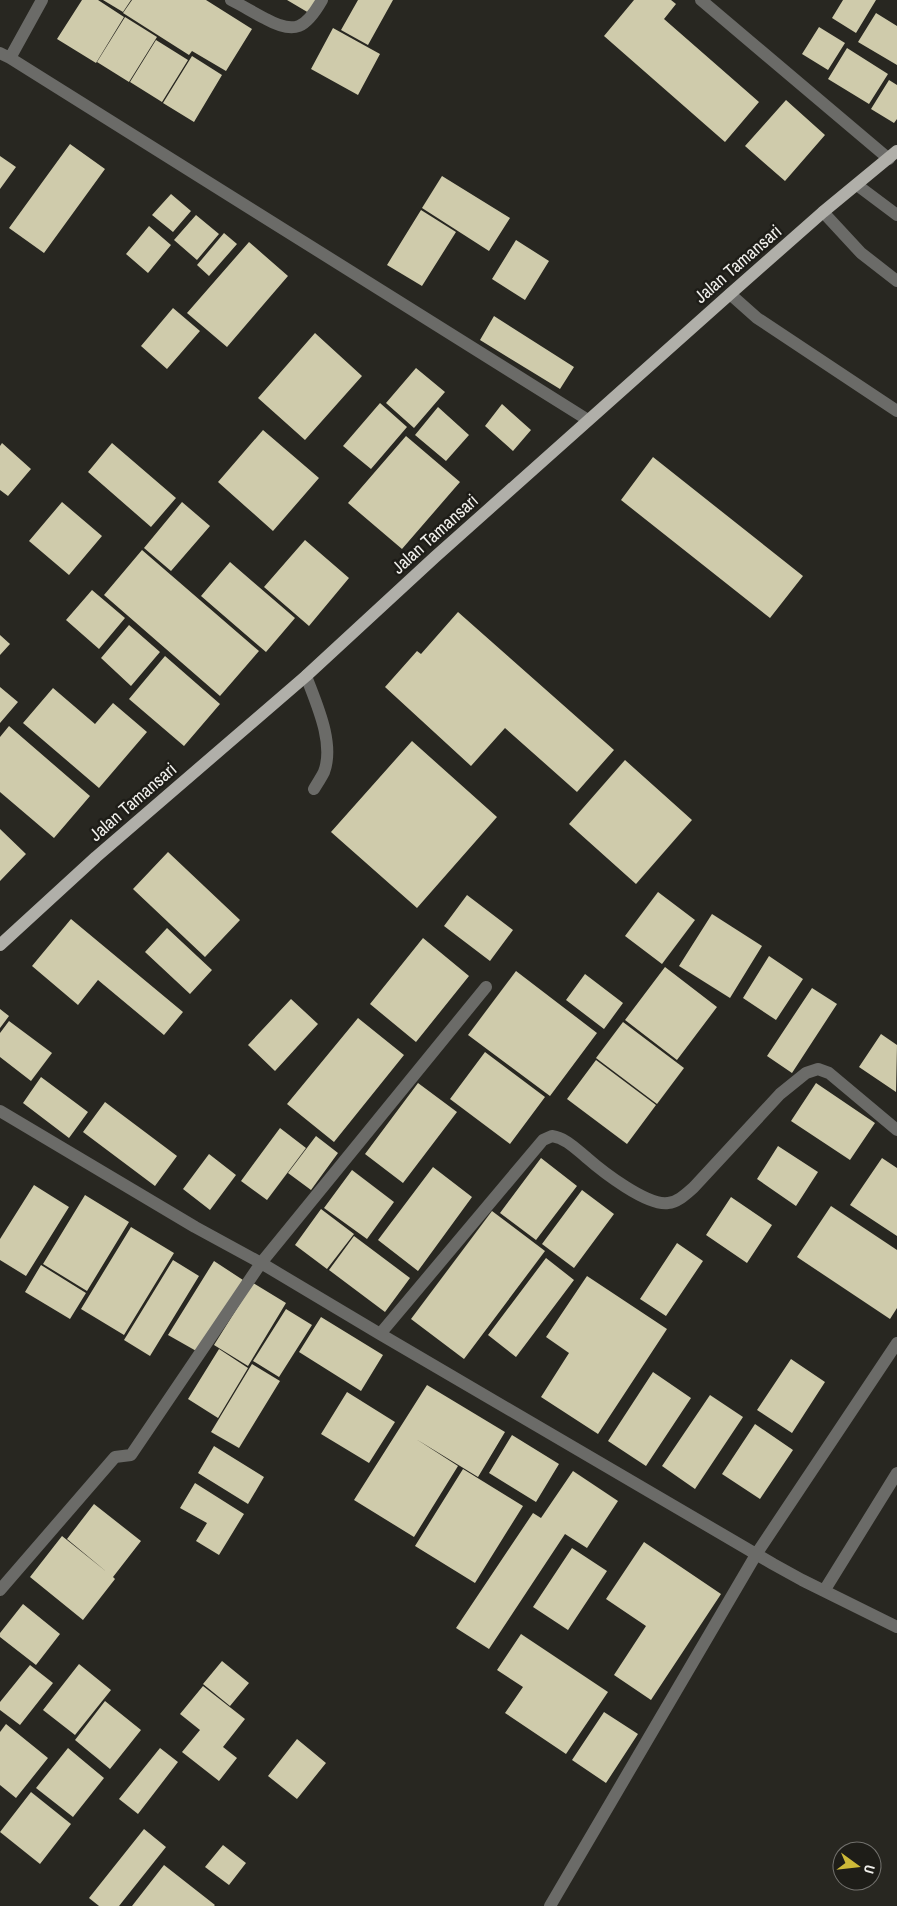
<svg xmlns="http://www.w3.org/2000/svg" width="897" height="1906" font-family="'Archivo Narrow',sans-serif">
  <style>
    .building { fill: #cfcbab }
    .lines { fill: none; stroke-linecap: round; stroke-linejoin: round }
    .minor { stroke: #6b6b68; stroke-width: 12 }
    .major { stroke: #b0afa9; stroke-width: 12 }
    .labels { text-anchor: middle; stroke-width: 5; stroke-linejoin: round; paint-order: stroke }
    .street-label { font-size: 18px; fill: #f1f0ec; stroke: #1e1d18 }
  </style>
  <rect width="100%" height="100%" fill="#282721"/>
  <path class="building" d="M 82,0 L 98,0 L 124,17 L 96,63 L 57,39 Z
    M 103,0 L 131,0 L 123,12 Z
    M 132,0 L 206,0 L 252,29 L 226,71 L 192,51 L 189,55 L 123,13 Z
    M 287,0 L 316,0 L 309,13 Z
    M 358,0 L 393,0 L 368,45 L 341,30 Z
    M 634,0 L 671,0 L 676,4 L 664,19 L 759,102 L 725,142 L 604,36 Z
    M 843,0 L 876,0 L 856,33 L 832,18 Z
    M 876,13 L 897,26 L 897,65 L 858,42 Z
    M 125,17 L 157,37 L 129,82 L 97,62 Z
    M 819,27 L 845,43 L 828,70 L 802,54 Z
    M 333,28 L 380,54 L 358,95 L 311,69 Z
    M 156,40 L 188,60 L 162,102 L 130,82 Z
    M 847,48 L 888,74 L 869,104 L 828,79 Z
    M 192,56 L 222,75 L 194,122 L 163,103 Z
    M 889,80 L 897,85 L 897,119 L 894,123 L 871,109 Z
    M 786,100 L 825,135 L 785,181 L 745,146 Z
    M 70,144 L 105,169 L 44,253 L 9,228 Z
    M 0,156 L 16,167 L 0,189 Z
    M 442,176 L 510,218 L 489,251 L 422,208 Z
    M 171,194 L 191,211 L 173,232 L 152,215 Z
    M 421,210 L 456,232 L 422,286 L 387,265 Z
    M 196,215 L 219,234 L 197,260 L 174,240 Z
    M 149,226 L 171,245 L 148,273 L 126,254 Z
    M 224,233 L 237,244 L 209,276 L 197,265 Z
    M 516,240 L 549,261 L 525,300 L 492,279 Z
    M 249,242 L 288,276 L 227,347 L 187,313 Z
    M 173,308 L 200,331 L 167,369 L 141,346 Z
    M 494,316 L 574,367 L 560,389 L 480,340 Z
    M 315,333 L 362,376 L 305,440 L 258,398 Z
    M 416,368 L 445,392 L 414,428 L 386,403 Z
    M 380,403 L 407,427 L 371,469 L 343,446 Z
    M 502,404 L 531,430 L 513,451 L 485,426 Z
    M 438,407 L 469,435 L 446,461 L 415,435 Z
    M 263,430 L 319,478 L 273,531 L 218,482 Z
    M 406,436 L 460,482 L 402,549 L 348,503 Z
    M 2,443 L 31,469 L 8,496 L 0,490 L 0,446 Z
    M 112,443 L 176,498 L 151,527 L 88,472 Z
    M 653,457 L 803,576 L 770,618 L 621,500 Z
    M 62,502 L 102,536 L 69,575 L 29,541 Z
    M 182,502 L 210,526 L 171,571 L 144,548 Z
    M 305,540 L 349,578 L 309,626 L 264,587 Z
    M 142,550 L 259,651 L 220,696 L 104,595 Z
    M 230,562 L 295,618 L 266,652 L 201,596 Z
    M 92,590 L 125,618 L 99,649 L 66,620 Z
    M 458,612 L 614,750 L 577,792 L 505,728 L 471,766 L 385,687 L 417,651 L 421,654 Z
    M 129,625 L 160,652 L 131,686 L 101,658 Z
    M 0,635 L 10,644 L 0,655 Z
    M 165,656 L 220,704 L 184,746 L 129,699 Z
    M 0,687 L 18,702 L 0,723 Z
    M 53,688 L 95,724 L 113,703 L 147,732 L 99,788 L 23,723 Z
    M 9,726 L 90,796 L 54,838 L 0,792 L 0,737 Z
    M 412,741 L 497,817 L 417,908 L 331,832 Z
    M 625,760 L 692,820 L 636,884 L 569,824 Z
    M 0,829 L 26,854 L 0,881 Z
    M 168,852 L 240,920 L 205,957 L 133,889 Z
    M 658,892 L 695,920 L 662,964 L 625,936 Z
    M 467,895 L 513,930 L 490,961 L 444,926 Z
    M 712,914 L 762,946 L 730,998 L 679,966 Z
    M 71,919 L 183,1012 L 164,1035 L 98,980 L 78,1005 L 32,966 Z
    M 167,928 L 212,970 L 190,994 L 145,952 Z
    M 423,938 L 469,976 L 416,1042 L 370,1004 Z
    M 769,956 L 803,979 L 776,1020 L 743,998 Z
    M 665,967 L 717,1007 L 677,1060 L 625,1020 Z
    M 516,971 L 597,1033 L 550,1096 L 468,1035 Z
    M 585,974 L 623,1003 L 604,1029 L 566,1000 Z
    M 812,988 L 837,1004 L 792,1073 L 767,1056 Z
    M 291,999 L 318,1024 L 275,1071 L 248,1045 Z
    M 0,1009 L 9,1016 L 0,1028 Z
    M 358,1018 L 404,1055 L 334,1142 L 287,1104 Z
    M 9,1021 L 52,1053 L 31,1081 L 0,1057 L 0,1033 Z
    M 623,1022 L 684,1068 L 657,1104 L 596,1058 Z
    M 881,1034 L 897,1045 L 896,1092 L 859,1067 Z
    M 485,1052 L 545,1097 L 510,1144 L 450,1099 Z
    M 596,1060 L 656,1105 L 627,1144 L 567,1099 Z
    M 41,1077 L 88,1112 L 69,1138 L 23,1103 Z
    M 418,1083 L 457,1112 L 403,1183 L 365,1154 Z
    M 816,1083 L 875,1123 L 850,1160 L 791,1121 Z
    M 105,1102 L 177,1156 L 155,1186 L 83,1132 Z
    M 280,1128 L 306,1148 L 267,1200 L 241,1181 Z
    M 316,1136 L 338,1153 L 311,1190 L 288,1173 Z
    M 778,1146 L 818,1172 L 796,1206 L 757,1179 Z
    M 209,1154 L 236,1175 L 210,1210 L 183,1189 Z
    M 541,1158 L 577,1186 L 536,1240 L 500,1213 Z
    M 882,1158 L 897,1168 L 897,1236 L 850,1205 Z
    M 433,1167 L 472,1197 L 418,1271 L 378,1240 Z
    M 352,1170 L 394,1202 L 367,1239 L 324,1208 Z
    M 34,1185 L 69,1207 L 26,1276 L 0,1260 L 0,1239 Z
    M 582,1190 L 614,1214 L 574,1268 L 542,1244 Z
    M 85,1195 L 129,1222 L 87,1291 L 43,1264 Z
    M 731,1197 L 772,1225 L 747,1263 L 706,1235 Z
    M 831,1206 L 897,1250 L 897,1308 L 890,1319 L 797,1257 Z
    M 321,1209 L 354,1234 L 327,1269 L 295,1245 Z
    M 492,1211 L 545,1251 L 464,1359 L 411,1319 Z
    M 131,1227 L 174,1253 L 124,1335 L 81,1309 Z
    M 354,1236 L 410,1278 L 385,1312 L 329,1270 Z
    M 677,1243 L 703,1261 L 666,1316 L 640,1299 Z
    M 546,1258 L 574,1280 L 516,1357 L 488,1335 Z
    M 173,1260 L 199,1276 L 150,1356 L 124,1340 Z
    M 214,1261 L 243,1280 L 198,1352 L 168,1335 Z
    M 41,1265 L 86,1293 L 70,1319 L 25,1292 Z
    M 587,1276 L 667,1329 L 598,1434 L 541,1397 L 569,1353 L 546,1337 Z
    M 253,1283 L 286,1303 L 248,1366 L 214,1345 Z
    M 286,1309 L 312,1325 L 279,1377 L 253,1361 Z
    M 321,1317 L 383,1355 L 361,1391 L 299,1352 Z
    M 219,1349 L 248,1368 L 218,1418 L 188,1399 Z
    M 791,1359 L 825,1382 L 792,1433 L 757,1410 Z
    M 252,1364 L 280,1381 L 239,1448 L 211,1432 Z
    M 653,1372 L 691,1398 L 646,1466 L 608,1441 Z
    M 427,1385 L 505,1432 L 478,1477 L 416,1439 L 458,1466 L 414,1537 L 354,1500 Z
    M 347,1392 L 395,1422 L 369,1463 L 321,1434 Z
    M 710,1395 L 743,1417 L 695,1489 L 662,1466 Z
    M 755,1424 L 793,1450 L 760,1499 L 722,1474 Z
    M 512,1435 L 559,1464 L 536,1502 L 489,1473 Z
    M 214,1446 L 264,1477 L 248,1504 L 198,1473 Z
    M 463,1469 L 523,1506 L 475,1583 L 415,1546 Z
    M 573,1471 L 618,1501 L 587,1548 L 565,1534 L 489,1649 L 456,1628 L 533,1513 L 541,1518 Z
    M 195,1483 L 244,1514 L 219,1555 L 196,1541 L 207,1523 L 180,1508 Z
    M 94,1504 L 141,1541 L 113,1577 L 115,1579 L 83,1620 L 30,1577 L 62,1536 L 108,1573 L 67,1539 Z
    M 644,1542 L 721,1594 L 651,1700 L 614,1675 L 646,1626 L 606,1599 Z
    M 572,1548 L 607,1571 L 568,1630 L 533,1607 Z
    M 23,1604 L 60,1634 L 36,1665 L 0,1637 L 0,1633 Z
    M 521,1634 L 608,1692 L 566,1754 L 505,1713 L 523,1687 L 497,1670 Z
    M 222,1661 L 249,1683 L 230,1706 L 203,1684 Z
    M 79,1664 L 111,1690 L 75,1735 L 43,1710 Z
    M 30,1665 L 53,1683 L 20,1725 L 0,1710 L 0,1702 Z
    M 203,1686 L 245,1719 L 223,1747 L 237,1758 L 219,1781 L 182,1752 L 200,1730 L 180,1714 Z
    M 105,1701 L 141,1730 L 110,1769 L 75,1740 Z
    M 604,1712 L 638,1734 L 606,1783 L 572,1760 Z
    M 6,1724 L 48,1758 L 16,1798 L 0,1785 L 0,1732 Z
    M 297,1739 L 326,1763 L 297,1799 L 268,1776 Z
    M 68,1748 L 104,1778 L 73,1817 L 36,1788 Z
    M 160,1748 L 178,1762 L 138,1814 L 119,1799 Z
    M 31,1792 L 71,1824 L 40,1864 L 0,1832 Z
    M 144,1829 L 166,1847 L 119,1906 L 99,1906 L 89,1898 Z
    M 223,1845 L 246,1863 L 229,1885 L 205,1867 Z
    M 164,1865 L 215,1905 L 214,1906 L 132,1906 Z"/>
  <g class="lines">
    <path class="minor" d="M 231,0 C 243,6 254,13 266,19 C 295,35 306,28 322,0
      M 701,0 L 889,159
      M 0,53 L 10,58 L 588,420
      M 10,58 L 42,0
      M 857,185 L 897,215
      M 823,212 L 861,253 L 897,281
      M 730,294 L 757,318 L 897,411
      M 306,676 C 316,703 335,743 324,772 C 321,778 317,784 314,789
      M 0,1111 L 195,1227 L 261,1263 L 380,1334 L 773,1564 L 802,1580 L 897,1627
      M 380,1334 L 543,1140 L 552,1136 C 566,1138 576,1149 587,1158 C 603,1172 647,1206 668,1203 C 678,1202 686,1194 694,1187 L 780,1094 L 806,1073 L 818,1069 L 829,1073 L 897,1130
      M 0,1590 L 115,1457 L 131,1455 L 261,1263 L 486,987
      M 824,1591 L 897,1473
      M 550,1906 L 757,1553 L 897,1343"/>
    <path class="major" d="M 0,945 L 96,857 L 306,676 L 435,557 L 730,294 L 823,212 L 897,151"/>
  </g>
  <g class="labels">
    <g class="street-label">
      <text transform="translate(738 264) rotate(-41)" y="6">Jalan Tamansari</text>
      <text transform="translate(435 534) rotate(-42)" y="6">Jalan Tamansari</text>
      <text transform="translate(133 802) rotate(-41)" y="6">Jalan Tamansari</text>
    </g>
  </g>
  <g transform="translate(857 1866) rotate(105)"><circle r="24" fill="#1e1d18" stroke="#72716d"/>
  <path d="M0-4L9 19L0 12L-9 19Z" fill="#cdb938"/>
  <text y="-8" font-size="14" font-weight="bold" text-anchor="middle" fill="#f1f0ec">U</text>
  </g>
</svg>
